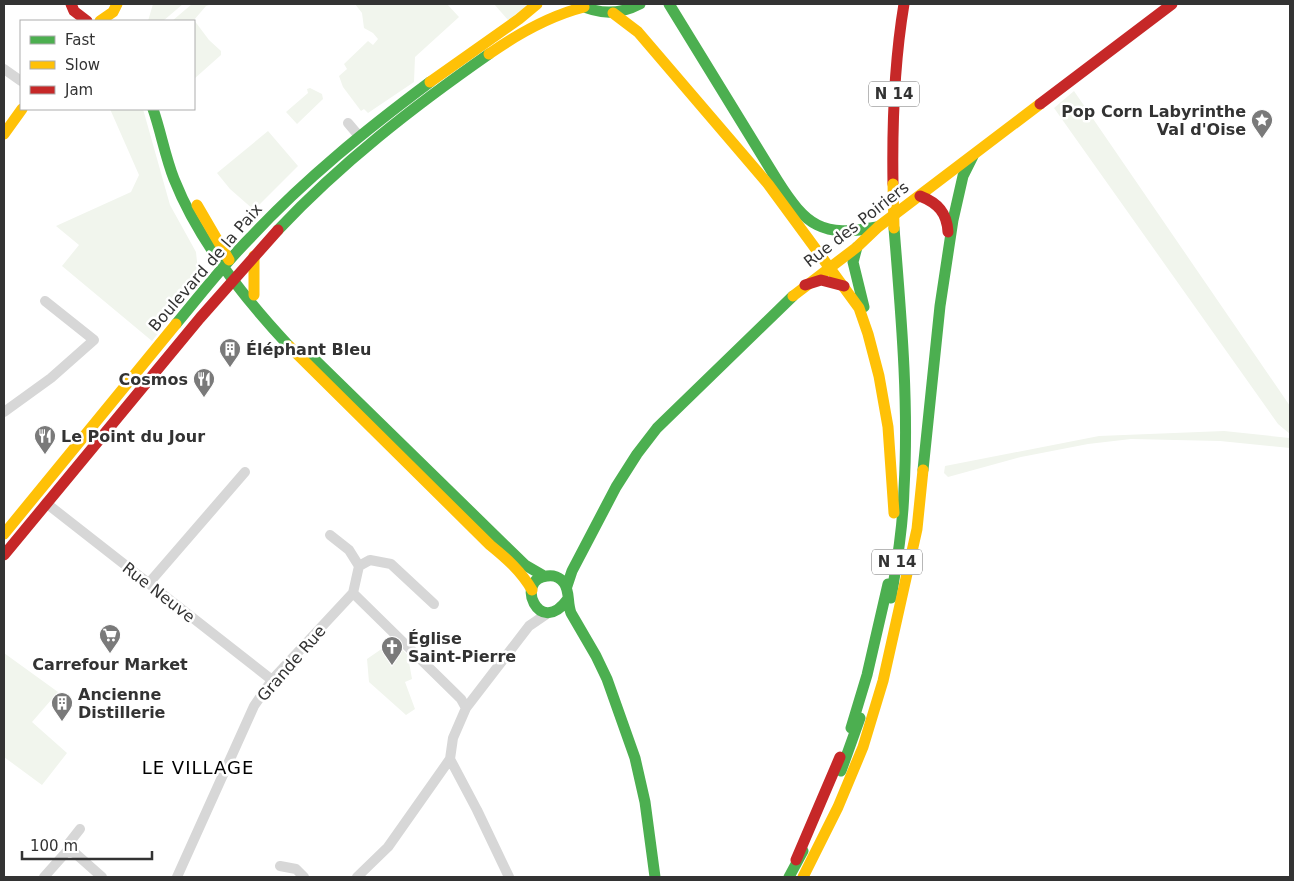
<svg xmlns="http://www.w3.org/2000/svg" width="1294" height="881" font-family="'DejaVu Sans',sans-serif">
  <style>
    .green { fill: #f1f5ed }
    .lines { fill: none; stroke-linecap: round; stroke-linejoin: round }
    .street { stroke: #d7d7d7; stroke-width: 10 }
    .fast { stroke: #4caf50; stroke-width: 11 }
    .slow { stroke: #ffc107; stroke-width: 11 }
    .jam { stroke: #c62828; stroke-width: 11 }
    .slow-bridge { stroke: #ffc107; stroke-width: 11 }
    .labels { text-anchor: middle; stroke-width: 5; stroke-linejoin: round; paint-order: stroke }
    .shield { fill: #fff; stroke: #707070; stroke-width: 1 }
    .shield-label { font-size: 15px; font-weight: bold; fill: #333 }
    .poi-label { font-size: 16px; font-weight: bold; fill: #333; stroke: #fff; text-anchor: start }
    .street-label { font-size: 16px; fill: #333; stroke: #fff }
    .neighbourhood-label { font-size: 18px; letter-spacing: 1px; fill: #000; stroke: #fff }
  </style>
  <rect width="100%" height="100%" fill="#fff"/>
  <path class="green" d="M 153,4 L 183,4 L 163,21 L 148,21 Z
    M 192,4 L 212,4 L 206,6 L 194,20 L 209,40 L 221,51 L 221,55 L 194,79 L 194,21 L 172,21 Z
    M 355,4 L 447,4 L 459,17 L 415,57 L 414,82 L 368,113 L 364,109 L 361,111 L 343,87 L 339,76 L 347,69 L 344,64 L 368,41 L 373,45 L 378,39 L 373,33 L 364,28 L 362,13 Z
    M 494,4 L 529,4 L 508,20 Z
    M 310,88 L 322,94 L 323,99 L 297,124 L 286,112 L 308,93 L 307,89 Z
    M 1074,91 L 1290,406 L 1290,434 L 1278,424 L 1054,108 Z
    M 110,109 L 143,109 L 170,205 L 196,252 L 198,272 L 184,300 L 152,341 L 62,266 L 79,245 L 56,226 L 131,192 L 139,175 Z
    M 268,131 L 298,166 L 254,210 L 230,189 L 217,173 Z
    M 1224,431 L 1290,438 L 1290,448 L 1220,441 L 1131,439 L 1088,444 L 1021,457 L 948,477 L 944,473 L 945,466 L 1099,436 Z
    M 393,641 L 412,659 L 409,662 L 412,679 L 405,682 L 415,709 L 406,715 L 369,682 L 367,659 Z
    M 4,653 L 58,692 L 32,722 L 67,753 L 42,785 L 4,757 Z"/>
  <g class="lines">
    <path class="street" d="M 4,69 L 21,81
      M 348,123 L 359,136
      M 4,412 L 51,378 L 94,340 L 45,301
      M 46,503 L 272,680
      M 330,535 L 349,550 L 359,566 L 353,593
      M 359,566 L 370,560 L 391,564 L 434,604
      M 149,583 L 245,472
      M 353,593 L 461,699 L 466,708
      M 450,759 L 477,810 L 509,877
      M 68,850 L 76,854 L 102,877
      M 280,866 L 296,869 L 304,877
      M 44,877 L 68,850 L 69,843 L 80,829
      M 177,877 L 254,706 L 272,680 L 353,593
      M 357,877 L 388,847 L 450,759 L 453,738 L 466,708 L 529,626 L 548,613"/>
    <path class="fast" d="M 578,4 C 599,15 619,15 640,4
      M 669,4 L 777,180 C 806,226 822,238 877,227
      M 153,109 C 161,132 165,156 174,179 C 198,240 245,299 289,346
      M 278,230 C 341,163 413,107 489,54
      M 857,247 L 853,262 L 864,307
      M 176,324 C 201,294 224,264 251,237 C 305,179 367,129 430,82
      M 309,354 L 525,565 L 544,576
      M 923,470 L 940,306 L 953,220 L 963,176 L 973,156
      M 567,586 L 572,571 L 616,487 L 637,454 L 657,428 L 793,296
      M 891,598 C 897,562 903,526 904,489 C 909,402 901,315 894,228
      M 567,600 C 539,638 514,579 547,576 C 553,575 560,577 564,583 C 570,591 567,603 571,613 L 596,656 L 607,679 L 635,758 L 645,802 L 655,877
      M 851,728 L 867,675 L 888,584
      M 841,771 L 860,718
      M 789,877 L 803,851"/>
    <path class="slow" d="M 613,13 L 638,32 L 768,184 L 829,267
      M 100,21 L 113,12 L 117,4
      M 489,54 C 519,33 549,16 584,7
      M 430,82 L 519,19 L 537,4
      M 4,134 L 22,109
      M 197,205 L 229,260
      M 254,256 L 254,295
      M 829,267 L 859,308 L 868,334 L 879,376 L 888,427 L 894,513
      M 793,296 L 857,247 L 878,227 L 1040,104
      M 289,346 L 490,545 C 506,558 521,571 532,590
      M 4,534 L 176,324
      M 803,877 L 838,807 L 863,747 L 883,681 L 917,529 L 923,470"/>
    <path class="jam" d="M 71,4 L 74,11 L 87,21
      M 1040,104 L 1172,4
      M 893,184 C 892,123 894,64 904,4
      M 920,196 C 938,203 947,213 948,232
      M 805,285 L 821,280 L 844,286
      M 4,555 L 200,318 L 278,230
      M 796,860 L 840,757"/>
    <path class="slow-bridge" d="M 893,184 L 894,228"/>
  </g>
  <defs>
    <g id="sight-pin" transform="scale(1.125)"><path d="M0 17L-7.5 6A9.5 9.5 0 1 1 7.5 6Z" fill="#7a7a7a" stroke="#fff"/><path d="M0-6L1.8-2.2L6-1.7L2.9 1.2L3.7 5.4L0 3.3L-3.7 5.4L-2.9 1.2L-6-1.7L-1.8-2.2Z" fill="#fff"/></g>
    <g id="building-pin" transform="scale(1.125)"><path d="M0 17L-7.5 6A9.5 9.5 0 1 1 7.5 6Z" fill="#7a7a7a" stroke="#fff"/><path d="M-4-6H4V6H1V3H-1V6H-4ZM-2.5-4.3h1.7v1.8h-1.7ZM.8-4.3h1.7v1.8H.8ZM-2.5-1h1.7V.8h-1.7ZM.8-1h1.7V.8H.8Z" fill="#fff"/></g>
    <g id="restaurant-pin" transform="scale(1.125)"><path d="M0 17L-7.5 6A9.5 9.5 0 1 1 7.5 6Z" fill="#7a7a7a" stroke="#fff"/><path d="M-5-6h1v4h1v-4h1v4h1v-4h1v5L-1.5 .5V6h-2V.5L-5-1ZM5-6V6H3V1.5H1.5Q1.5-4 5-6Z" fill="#fff"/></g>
    <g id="supermarket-pin" transform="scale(1.125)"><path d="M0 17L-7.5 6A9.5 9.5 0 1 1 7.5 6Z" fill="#7a7a7a" stroke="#fff"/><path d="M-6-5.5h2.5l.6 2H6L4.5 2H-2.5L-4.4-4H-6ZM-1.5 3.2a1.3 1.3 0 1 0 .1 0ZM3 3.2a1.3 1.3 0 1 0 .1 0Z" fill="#fff"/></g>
    <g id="church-pin" transform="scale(1.125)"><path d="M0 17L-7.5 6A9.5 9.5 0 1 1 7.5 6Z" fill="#7a7a7a" stroke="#fff"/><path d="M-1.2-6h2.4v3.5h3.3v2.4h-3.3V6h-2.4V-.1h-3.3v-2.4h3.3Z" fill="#fff"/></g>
  </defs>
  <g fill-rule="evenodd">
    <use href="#sight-pin" x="1262" y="120"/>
    <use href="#building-pin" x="230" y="349"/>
    <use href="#restaurant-pin" x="204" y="379"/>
    <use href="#restaurant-pin" x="45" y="436"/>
    <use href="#supermarket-pin" x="110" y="635"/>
    <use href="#church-pin" x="392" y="647"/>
    <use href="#building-pin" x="62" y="703"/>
  </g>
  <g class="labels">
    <g class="shield">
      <rect x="869" y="81.5" width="50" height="25" rx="4"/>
      <rect x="872" y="549.5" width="50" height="25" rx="4"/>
    </g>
    <g class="shield-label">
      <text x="894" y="99">N 14</text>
      <text x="897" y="567">N 14</text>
    </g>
    <g class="poi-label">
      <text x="1246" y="117" text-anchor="end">Pop Corn Labyrinthe<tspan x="1246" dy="18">Val d'Oise</tspan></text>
      <text x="246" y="355">Éléphant Bleu</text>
      <text x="188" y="385" text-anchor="end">Cosmos</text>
      <text x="61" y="442">Le Point du Jour</text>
      <text x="408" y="644">Église<tspan x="408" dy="18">Saint-Pierre</tspan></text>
      <text x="110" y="670" text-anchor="middle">Carrefour Market</text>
      <text x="78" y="700">Ancienne<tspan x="78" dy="18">Distillerie</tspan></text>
    </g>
    <g class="street-label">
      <text transform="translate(856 224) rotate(-38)" y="6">Rue des Poiriers</text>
      <text transform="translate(205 267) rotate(-49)" y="6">Boulevard de la Paix</text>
      <text transform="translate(159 592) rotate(38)" y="6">Rue Neuve</text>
      <text transform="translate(291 663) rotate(-49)" y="6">Grande Rue</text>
    </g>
    <g class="neighbourhood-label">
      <text x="198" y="774">LE VILLAGE</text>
    </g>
  </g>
  <rect width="1294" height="881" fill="none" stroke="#333333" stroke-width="10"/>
  <rect x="20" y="20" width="175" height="90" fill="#ffffff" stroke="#adadad"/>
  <rect x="30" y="36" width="25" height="8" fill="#4caf50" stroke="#adadad"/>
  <text x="65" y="45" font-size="15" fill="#333333">Fast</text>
  <rect x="30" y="61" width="25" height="8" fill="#ffc107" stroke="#adadad"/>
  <text x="65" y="70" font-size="15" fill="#333333">Slow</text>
  <rect x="30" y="86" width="25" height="8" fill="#c62828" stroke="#adadad"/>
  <text x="65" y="95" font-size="15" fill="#333333">Jam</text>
  <path d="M22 851v8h130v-8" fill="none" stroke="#333333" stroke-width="2.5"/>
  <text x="30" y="851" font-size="15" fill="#333333" stroke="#ffffff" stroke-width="4" paint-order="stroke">100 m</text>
</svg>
